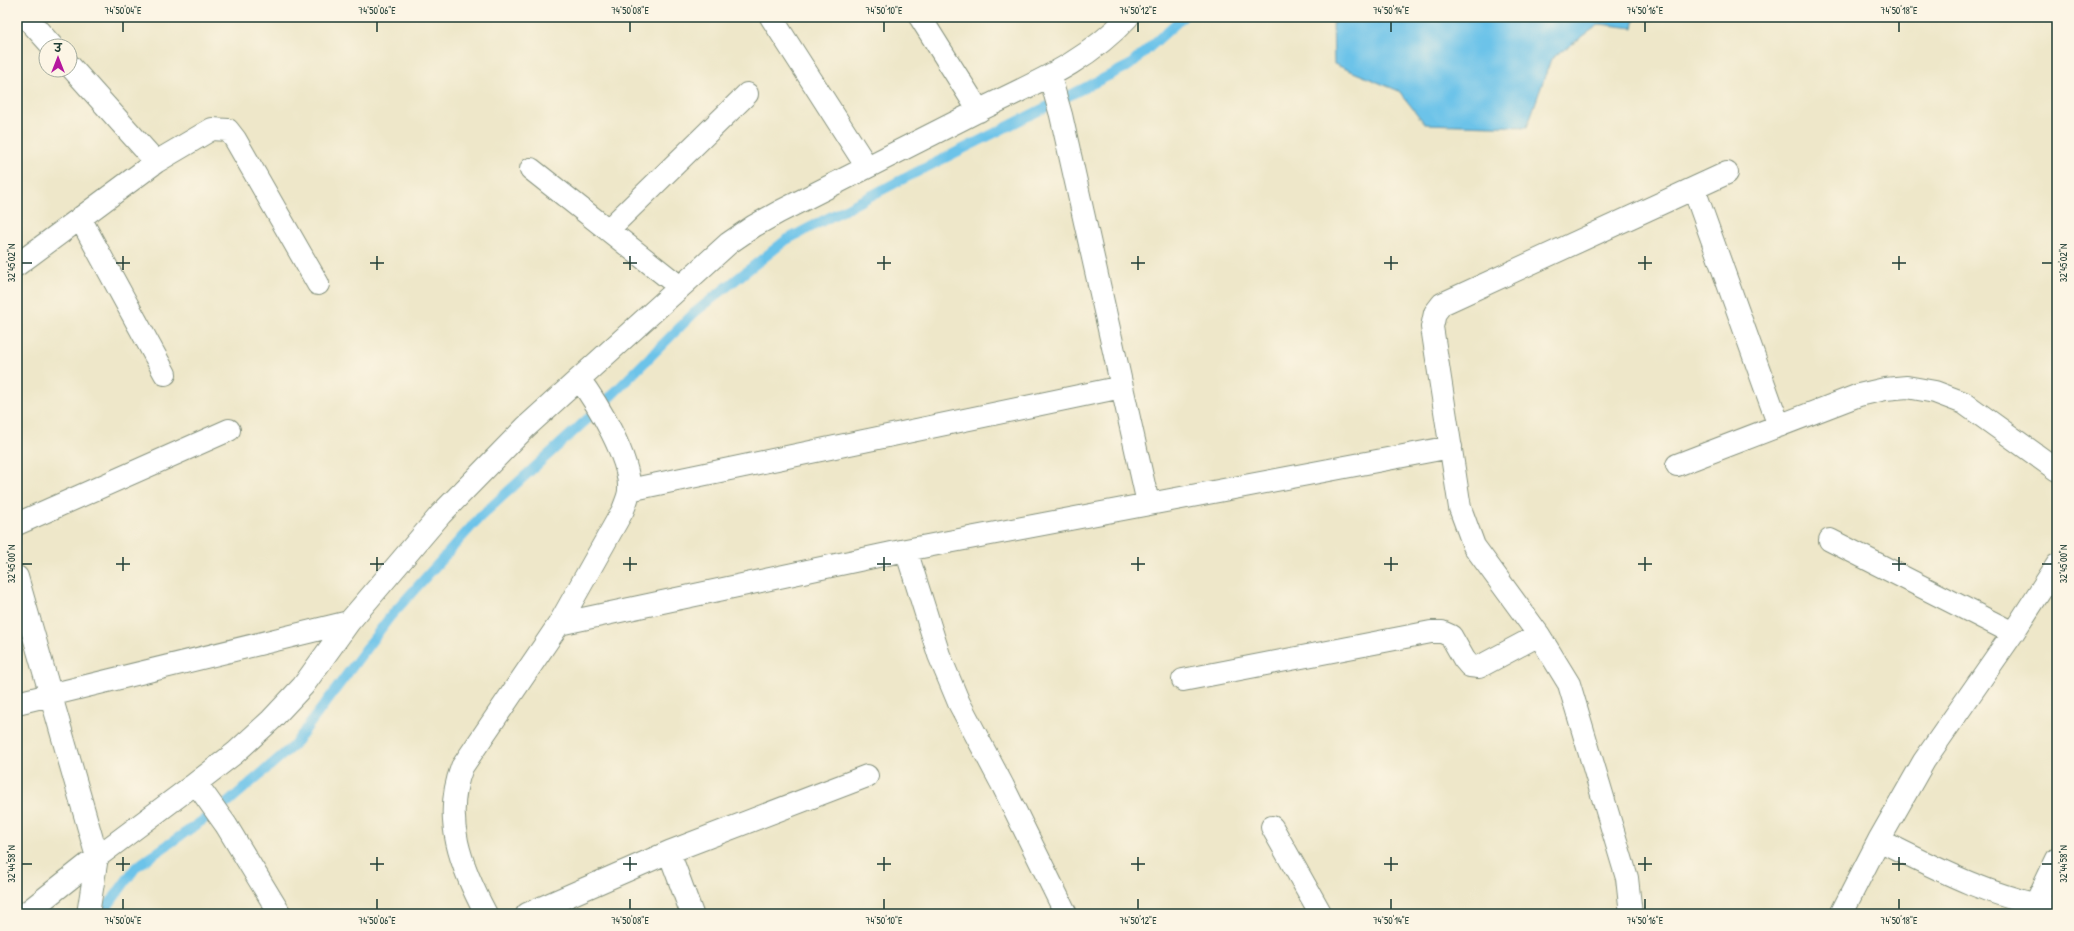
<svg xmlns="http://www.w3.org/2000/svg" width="2074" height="931" font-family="'Patrick Hand','Playpen Sans Deva',sans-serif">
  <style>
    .water { fill: #6cc3e9; stroke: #46808e }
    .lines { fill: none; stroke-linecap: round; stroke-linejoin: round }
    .stream { stroke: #6cc3e9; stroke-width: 10 }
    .minor-casing { stroke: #86927e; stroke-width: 24 }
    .minor { stroke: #fff; stroke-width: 22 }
    .ticks { fill: none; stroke: #1f3d34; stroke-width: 1.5 }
    .neatline { fill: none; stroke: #1f3d34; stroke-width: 1.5 }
    .ticks-label { font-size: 10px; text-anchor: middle; fill: #1f3d34 }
  </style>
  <rect width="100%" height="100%" fill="#fcf5e5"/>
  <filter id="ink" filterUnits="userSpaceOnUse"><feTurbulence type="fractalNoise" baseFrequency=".025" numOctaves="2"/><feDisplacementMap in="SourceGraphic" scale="8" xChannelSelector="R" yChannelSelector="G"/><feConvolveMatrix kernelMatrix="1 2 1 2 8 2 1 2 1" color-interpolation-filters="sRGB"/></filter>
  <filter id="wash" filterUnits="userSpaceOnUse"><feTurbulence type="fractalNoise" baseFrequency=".012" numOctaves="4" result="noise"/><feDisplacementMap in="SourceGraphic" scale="16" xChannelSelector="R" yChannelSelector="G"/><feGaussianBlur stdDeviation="0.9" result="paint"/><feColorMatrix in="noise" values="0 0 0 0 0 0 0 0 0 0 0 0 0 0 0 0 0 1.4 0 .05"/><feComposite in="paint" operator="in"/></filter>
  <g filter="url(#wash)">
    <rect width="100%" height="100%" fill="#eee7c9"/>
    <path class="water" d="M 1333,17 L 1635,17 L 1633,28 L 1600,24 L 1551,59 L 1527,127 L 1425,124 L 1399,91 L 1334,64 Z"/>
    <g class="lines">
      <path class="stream" d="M 106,914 L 107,907 L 136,867 L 226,804 L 294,745 L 389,618 L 480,517 L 594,413 L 694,313 L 786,240 L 903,179 L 1130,65 L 1183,17"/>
    </g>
  </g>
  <g filter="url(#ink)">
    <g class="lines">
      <g class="minor-casing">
        <path id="minor" d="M 26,17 L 52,46
          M 771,17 L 867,167
          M 920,17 L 979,111
          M 70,66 L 156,162
          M 1050,77 L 1061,115 L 1148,503
          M 531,169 L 680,287
          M 1694,189 L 1779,426
          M 80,218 L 165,374
          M 608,230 L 747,94
          M 17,265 L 156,162 L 212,129 L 228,130 L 235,139 L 318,284
          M 1677,465 L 1859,395 L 1885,389 L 1907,387 L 1935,392 L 1964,403 L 2057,470
          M 629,490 L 1122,387
          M 17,524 L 229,430
          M 1830,540 L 2013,633
          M 906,550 L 939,655 L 959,703 L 1003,786 L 1066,914
          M 17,577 L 97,857 L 88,914
          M 559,624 L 906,550 L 1451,447
          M 1183,680 L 1431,632 L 1442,632 L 1451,636 L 1464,659 L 1470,666 L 1479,667 L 1539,635
          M 17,703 L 349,622
          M 1272,827 L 1321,914
          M 1879,840 C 1939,870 1990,897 2057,909
          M 669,852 L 692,914
          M 25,914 L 97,857 L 196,783
          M 280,914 L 226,825 L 196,783 L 235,753 L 271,720 L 303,686 L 349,622 L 441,514 L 526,427 L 729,243 L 754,226 L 779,212 C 844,179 909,146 974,113 C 1031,84 1084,65 1128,17
          M 486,914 C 461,867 442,819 462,767 L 559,624 L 623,510 C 625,504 629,496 629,490 C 631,459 597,403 579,379
          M 527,914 L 669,852 L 867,776
          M 1631,914 L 1627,878 L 1569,684 L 1539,635 L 1474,546 L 1460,508 L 1432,327 L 1435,313 L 1442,304 L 1727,173
          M 1841,914 L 1879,840 L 1924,761 L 2013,633 L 2057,565
          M 2034,914 L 2035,905 L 2057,859"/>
      </g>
      <use href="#minor" class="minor"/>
    </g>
  </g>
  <path class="ticks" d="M 123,22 L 123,32M 377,22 L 377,32M 630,22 L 630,32M 884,22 L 884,32M 1138,22 L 1138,32M 1391,22 L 1391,32M 1645,22 L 1645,32M 1899,22 L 1899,32M 123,256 L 123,270M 377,256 L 377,270M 630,256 L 630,270M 884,256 L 884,270M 1138,256 L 1138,270M 1391,256 L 1391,270M 1645,256 L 1645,270M 1899,256 L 1899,270M 22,263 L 32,263M 116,263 L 130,263M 370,263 L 384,263M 623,263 L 637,263M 877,263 L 891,263M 1131,263 L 1145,263M 1384,263 L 1398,263M 1638,263 L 1652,263M 1892,263 L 1906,263M 2042,263 L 2052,263M 123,557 L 123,571M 377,557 L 377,571M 630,557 L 630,571M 884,557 L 884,571M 1138,557 L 1138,571M 1391,557 L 1391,571M 1645,557 L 1645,571M 1899,557 L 1899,571M 22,564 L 32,564M 116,564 L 130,564M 370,564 L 384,564M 623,564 L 637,564M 877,564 L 891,564M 1131,564 L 1145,564M 1384,564 L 1398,564M 1638,564 L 1652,564M 1892,564 L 1906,564M 2042,564 L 2052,564M 123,857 L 123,871M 377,857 L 377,871M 630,857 L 630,871M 884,857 L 884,871M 1138,857 L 1138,871M 1391,857 L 1391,871M 1645,857 L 1645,871M 1899,857 L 1899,871M 22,864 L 32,864M 116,864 L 130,864M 370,864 L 384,864M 623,864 L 637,864M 877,864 L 891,864M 1131,864 L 1145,864M 1384,864 L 1398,864M 1638,864 L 1652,864M 1892,864 L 1906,864M 2042,864 L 2052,864M 123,899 L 123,909M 377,899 L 377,909M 630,899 L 630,909M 884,899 L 884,909M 1138,899 L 1138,909M 1391,899 L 1391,909M 1645,899 L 1645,909M 1899,899 L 1899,909"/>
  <rect width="2074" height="931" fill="none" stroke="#fcf5e5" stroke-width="44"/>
  <g transform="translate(58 58)"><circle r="19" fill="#fcf5e5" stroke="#a4ab9e"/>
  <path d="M0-3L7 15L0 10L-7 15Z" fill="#b5179e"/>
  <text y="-6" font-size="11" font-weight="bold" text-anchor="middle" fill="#1f3d34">उ</text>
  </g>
  <rect x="22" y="22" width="2030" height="887" class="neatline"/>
  <g class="ticks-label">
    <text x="123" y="14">74°50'04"E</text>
    <text x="377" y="14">74°50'06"E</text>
    <text x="630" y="14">74°50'08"E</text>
    <text x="884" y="14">74°50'10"E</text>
    <text x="1138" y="14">74°50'12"E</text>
    <text x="1391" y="14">74°50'14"E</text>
    <text x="1645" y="14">74°50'16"E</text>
    <text x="1899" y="14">74°50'18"E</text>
    <text transform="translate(11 263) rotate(-90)" y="4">32°45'02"N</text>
    <text transform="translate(2063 263) rotate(-90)" y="4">32°45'02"N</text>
    <text transform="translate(11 564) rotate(-90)" y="4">32°45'00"N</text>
    <text transform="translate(2063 564) rotate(-90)" y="4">32°45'00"N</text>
    <text transform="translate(11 864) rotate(-90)" y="4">32°44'58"N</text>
    <text transform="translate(2063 864) rotate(-90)" y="4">32°44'58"N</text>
    <text x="123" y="924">74°50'04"E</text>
    <text x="377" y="924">74°50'06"E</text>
    <text x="630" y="924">74°50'08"E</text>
    <text x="884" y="924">74°50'10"E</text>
    <text x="1138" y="924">74°50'12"E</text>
    <text x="1391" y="924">74°50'14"E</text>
    <text x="1645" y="924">74°50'16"E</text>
    <text x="1899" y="924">74°50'18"E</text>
  </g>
</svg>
